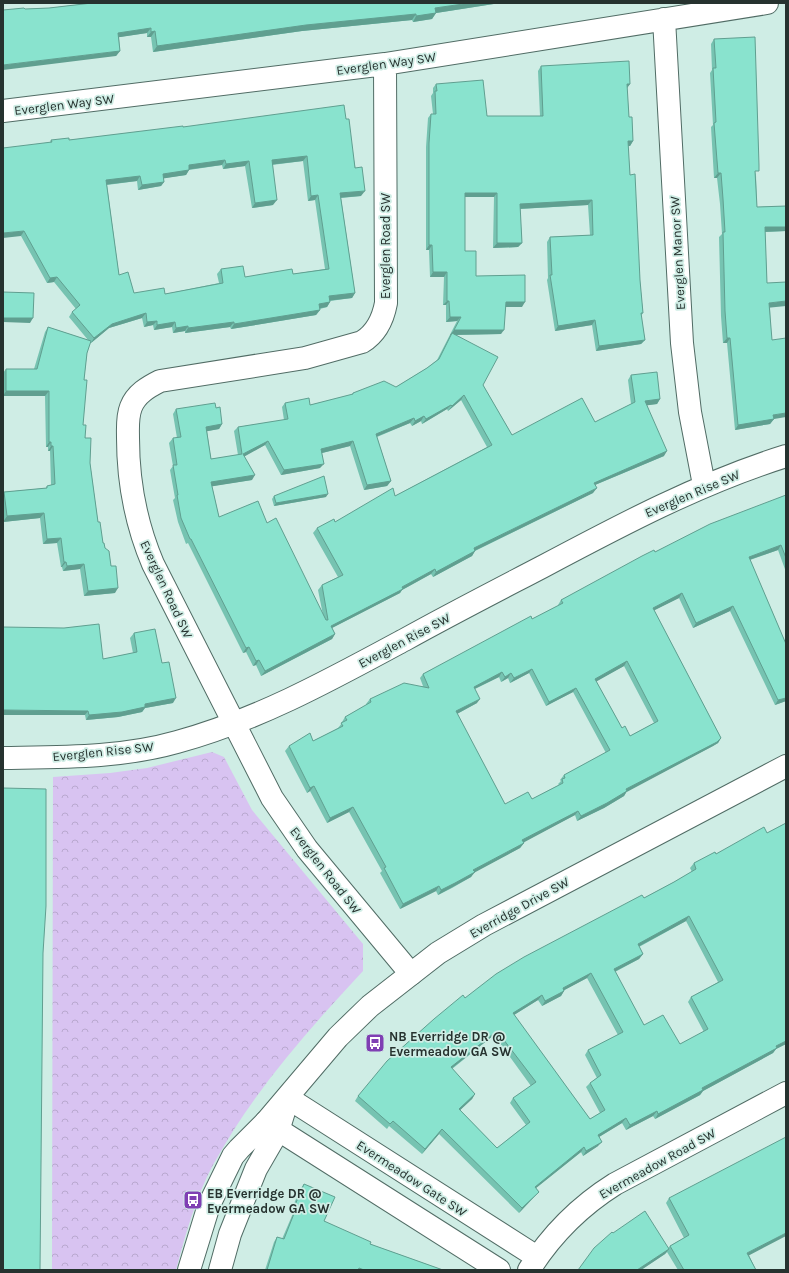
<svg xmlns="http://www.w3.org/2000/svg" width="789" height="1273" font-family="Karla,sans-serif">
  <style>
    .forest { fill: url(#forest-crowns) }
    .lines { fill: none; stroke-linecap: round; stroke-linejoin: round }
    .minor-casing { stroke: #516c65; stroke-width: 24 }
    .tertiary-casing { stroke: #516c65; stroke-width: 24 }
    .minor { stroke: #fff; stroke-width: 22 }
    .tertiary { stroke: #fff; stroke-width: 22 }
    .wall { fill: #76c3b1; fill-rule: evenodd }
    .shaded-wall { fill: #609f90 }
    .building { fill: #89e3ce; stroke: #609f90; fill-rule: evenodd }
    .labels { text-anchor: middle; stroke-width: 3.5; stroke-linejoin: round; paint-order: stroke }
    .street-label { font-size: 13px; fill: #26322f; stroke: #cfede5 }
    .poi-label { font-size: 13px; font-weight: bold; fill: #26322f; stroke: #cfede5; text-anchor: start }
  </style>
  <defs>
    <pattern id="forest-crowns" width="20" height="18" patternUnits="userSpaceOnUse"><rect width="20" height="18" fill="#d8c3f1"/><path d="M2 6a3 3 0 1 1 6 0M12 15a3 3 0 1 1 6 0" fill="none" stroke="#b9a8cf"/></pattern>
  </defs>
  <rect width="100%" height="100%" fill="#cfede5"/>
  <path class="forest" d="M 212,752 L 224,757 L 252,810 L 363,944 L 363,971 C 307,1031 253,1092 213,1165 C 196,1196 185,1236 176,1270 L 52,1270 L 53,777 L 110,773 L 147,768 Z"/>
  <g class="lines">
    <g class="minor-casing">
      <path id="minor" d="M 664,19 L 682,343 L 690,412 L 704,485
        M 385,64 L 386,303 C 383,319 377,333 362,342 L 305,358 L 160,381 C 148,387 136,394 131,407 C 127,417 128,428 128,438 C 128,481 136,524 153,564 L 272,798 L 307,849 L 411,974
        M 3,111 L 385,64 L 767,3
        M 3,758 C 61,757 121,758 177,742 C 258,720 332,679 406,639 C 451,614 496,591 542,567 C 621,525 700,483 786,456
        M 288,1098 L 537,1257
        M 266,1122 L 499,1270
        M 529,1270 C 551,1235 580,1206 615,1184 L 786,1093"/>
    </g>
    <g class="tertiary-casing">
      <path id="tertiary" d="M 189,1270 L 209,1205 L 233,1156 L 239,1149 L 266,1122 L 338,1037 L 370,1006 L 438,953 L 484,925 L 786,766
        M 220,1270 L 230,1234 L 256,1169 L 278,1131 L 286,1105"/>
    </g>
    <use href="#minor" class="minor"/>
    <use href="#tertiary" class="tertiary"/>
  </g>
  <path class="wall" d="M 92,3 L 500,3 L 436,13 L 432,19 L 413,22 L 412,20 L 302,31 L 153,52 L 151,37 L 147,37 L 147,33 L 119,37 L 120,51 L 116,56 L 25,9 L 49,8 Z
    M 714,39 L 756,175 L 757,207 L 786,206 L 786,231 L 765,232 L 767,283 L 770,307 L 774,419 L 770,424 L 735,430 L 727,343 L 723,343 L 721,316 L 719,237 L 722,234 L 720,204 L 717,178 L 714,178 L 711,127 L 713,125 L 710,73 L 712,70 L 711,44 Z
    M 541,66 L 630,84 L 627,88 L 629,117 L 633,141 L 630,146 L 628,146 L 630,175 L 643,313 L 641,316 L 645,340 L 641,344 L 596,351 L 592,325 L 555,331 L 547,280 L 548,278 L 547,242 L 550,237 L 590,235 L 588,205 L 520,209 L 522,243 L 518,247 L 493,248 L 494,197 L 465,197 L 465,251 L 476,276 L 522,307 L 506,307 L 501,334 L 455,335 L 483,385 L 512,435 L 595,422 L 631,404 L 628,380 L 631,375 L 660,399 L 657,404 L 647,405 L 664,456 L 595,485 L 593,493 L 475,551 L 472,556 L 433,577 L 431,574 L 402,590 L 400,593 L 332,628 L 335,634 L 332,639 L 261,676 L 256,665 L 253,666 L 246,652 L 243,653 L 188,543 L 186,544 L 178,522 L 173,500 L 175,498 L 170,470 L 173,466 L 169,443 L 173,438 L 177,438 L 173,414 L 176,409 L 216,408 L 222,424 L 219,429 L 207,431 L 211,459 L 238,455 L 234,431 L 238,427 L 284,420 L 282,407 L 285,403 L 310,405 L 351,395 L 353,393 L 396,387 L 427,368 L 437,360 L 457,321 L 446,322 L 446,305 L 443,305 L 444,277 L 430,277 L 429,250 L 426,250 L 426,147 L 428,118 L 431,114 L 433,114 L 431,96 L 433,93 L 433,88 L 436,84 L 487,116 L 540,116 L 538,71 ZM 461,400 L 487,447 L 395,496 L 335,522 L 317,528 L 313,533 L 338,577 L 322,585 L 318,590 L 323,615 L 267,523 L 219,517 L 212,486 L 252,480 L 244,456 L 265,445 L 281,475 L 320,468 L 322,453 L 350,446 L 364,490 L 387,486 L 391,481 L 377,437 L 410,423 L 412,426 L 421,421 L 422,424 L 447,409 L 448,411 Z
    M 346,119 L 361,196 L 341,198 L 355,293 L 352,298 L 330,301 L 330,302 L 327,307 L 320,309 L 320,310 L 316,315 L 231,329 L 230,327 L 185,333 L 185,331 L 173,333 L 172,327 L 154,330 L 153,325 L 144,327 L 142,318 L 109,328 L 91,343 L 90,343 L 87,353 L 84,380 L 83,425 L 90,463 L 98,522 L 103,543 L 105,548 L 111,566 L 115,593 L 84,596 L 80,569 L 63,571 L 62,567 L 61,567 L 57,543 L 43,544 L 40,518 L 3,522 L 3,493 L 4,492 L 46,488 L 47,486 L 51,485 L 50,451 L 48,451 L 48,447 L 46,447 L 45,396 L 3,396 L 3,373 L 6,369 L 34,369 L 45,332 L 48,327 L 88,340 L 69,317 L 72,312 L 76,309 L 54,282 L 47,283 L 21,236 L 50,142 L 51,140 L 69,140 L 183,127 ZM 303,161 L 308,201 L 315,200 L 325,269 L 293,274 L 245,277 L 221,269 L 217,274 L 219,283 L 165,294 L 134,293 L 119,275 L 107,185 L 137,181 L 138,190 L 161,186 L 164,182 L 164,178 L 186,175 L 189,170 L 222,165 L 223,169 L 245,166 L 252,208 L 273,205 L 272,165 Z
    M 786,495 L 786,572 L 778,550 L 750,560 L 786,644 L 786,701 L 775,705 L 730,611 L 693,628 L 679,598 L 654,610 L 721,738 L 718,743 L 713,746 L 627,791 L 624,796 L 604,808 L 577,821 L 575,815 L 523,842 L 524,843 L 520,848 L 474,872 L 471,877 L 452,888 L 438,895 L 436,891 L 400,909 L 380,873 L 382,871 L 349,812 L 327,823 L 310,791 L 307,793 L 285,751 L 289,746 L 313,741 L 338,728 L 342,723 L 342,722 L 345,717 L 367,705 L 366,704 L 370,699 L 423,686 L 420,678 L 423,674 L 558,606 L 558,605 L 561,600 L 655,552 ZM 624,666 L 654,723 L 630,736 L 622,728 L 596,681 ZM 529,673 L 546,706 L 573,692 L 606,753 L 564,775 L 560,780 L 561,781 L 558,784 L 559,785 L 532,799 L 505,804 L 457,714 L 477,703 L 475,689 L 499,677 L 501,682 L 508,678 L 510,683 Z
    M 274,496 L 326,497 L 274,506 L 272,499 Z
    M 134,633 L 162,663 L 173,703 L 145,708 L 142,712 L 118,717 L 86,720 L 85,715 L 103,659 L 133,653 L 130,638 Z
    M 786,823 L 786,1044 L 776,1049 L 773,1053 L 703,1091 L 700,1095 L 655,1119 L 653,1116 L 626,1130 L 622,1123 L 599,1137 L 598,1146 L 583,1156 L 581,1152 L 536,1188 L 539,1192 L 535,1196 L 519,1213 L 439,1134 L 422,1154 L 389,1126 L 387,1129 L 355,1101 L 358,1096 L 465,998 L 644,898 L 674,882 L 692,872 L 690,868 L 694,863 L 767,833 ZM 686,921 L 718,982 L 691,997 L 688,1002 L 704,1032 L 680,1044 L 644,1025 L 615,972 L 639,959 L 643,954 L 639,947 ZM 587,978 L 618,1035 L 588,1050 L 585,1055 L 597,1078 L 590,1083 L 586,1087 L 600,1113 L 590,1119 L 514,1015 L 538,1000 L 542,1006 L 561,996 L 564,991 L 564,990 ZM 494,1035 L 531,1086 L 513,1098 L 510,1103 L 526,1125 L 497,1148 L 460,1110 L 472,1099 L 475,1094 L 452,1069 Z
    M 304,1184 L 324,1221 L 370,1244 L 443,1270 L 265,1270 L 274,1242 L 277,1237 L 282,1239 L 294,1211 L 291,1210 L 301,1188 Z
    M 669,1198 L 749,1255 L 756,1270 L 678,1270 L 667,1252 L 665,1254 L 641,1270 L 578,1270 L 668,1248 L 670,1246 L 684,1238 L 666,1203 Z"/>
  <path class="shaded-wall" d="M 470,3 L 500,3 L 436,13 L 432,19 L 413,22 L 416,16 L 435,8 Z
    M 416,14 L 412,20 L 302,31 L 153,52 L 157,46 L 306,25 Z
    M 151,28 L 147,33 L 114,38 L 118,33 Z
    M 155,31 L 151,37 L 147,37 L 151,32 Z
    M 120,51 L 116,56 L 3,70 L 3,65 Z
    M 627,84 L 630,84 L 627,88 Z
    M 628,141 L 633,141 L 630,146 L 625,146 Z
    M 307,156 L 303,161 L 268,165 L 272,160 Z
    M 225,160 L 222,165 L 185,170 L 189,165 Z
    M 249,161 L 245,166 L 223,169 L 226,164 Z
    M 189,170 L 186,175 L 160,179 L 163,174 Z
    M 718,173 L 721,173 L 717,178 L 714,178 Z
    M 140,176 L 137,181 L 103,185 L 106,180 Z
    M 164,182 L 161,186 L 138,190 L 142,185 Z
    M 365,191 L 361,196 L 337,198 L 340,193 Z
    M 465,193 L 497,193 L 494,197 L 462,197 Z
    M 318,195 L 315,200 L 308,201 L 311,196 Z
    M 277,200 L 273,205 L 252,208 L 255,203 Z
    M 592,200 L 588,205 L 517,209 L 520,204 Z
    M 765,227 L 786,227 L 786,231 L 761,232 Z
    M 24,231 L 21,236 L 3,238 L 3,233 Z
    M 497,243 L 522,243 L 518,247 L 493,248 Z
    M 429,245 L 432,245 L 429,250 L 426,250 Z
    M 433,272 L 447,272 L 444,277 L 430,277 Z
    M 57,277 L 54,282 L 47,283 L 50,278 Z
    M 355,293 L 352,298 L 326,301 L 329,296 Z
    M 447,301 L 449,301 L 446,305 L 443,305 Z
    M 786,301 L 786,306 L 766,308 L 769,303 Z
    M 330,302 L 327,307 L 315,309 L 319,304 Z
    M 506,302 L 525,302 L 522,307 L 503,307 Z
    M 320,310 L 316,315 L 231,329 L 234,324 Z
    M 146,313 L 142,318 L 109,328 L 91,343 L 94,338 L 112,324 Z
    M 450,317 L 461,317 L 457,321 L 446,322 Z
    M 3,318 L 33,318 L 30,323 L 3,322 Z
    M 595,320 L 592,325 L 555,331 L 558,326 Z
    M 157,321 L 153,325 L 144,327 L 147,322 Z
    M 175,322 L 172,327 L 154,330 L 157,325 Z
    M 234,322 L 230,327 L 185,333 L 188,328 Z
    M 188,326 L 185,331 L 173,333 L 176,328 Z
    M 454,330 L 504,330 L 501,334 L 450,335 Z
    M 727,338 L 730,338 L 727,343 L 723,343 Z
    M 645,340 L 641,344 L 596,351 L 599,346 Z
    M 6,391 L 49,391 L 45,396 L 3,396 Z
    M 464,395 L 461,400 L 448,411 L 452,406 Z
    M 660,399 L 657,404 L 642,406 L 645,401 Z
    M 451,405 L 447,409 L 422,424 L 426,419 Z
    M 786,413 L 786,417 L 774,419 L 770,424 L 735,430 L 738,425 L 773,415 Z
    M 424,416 L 421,421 L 412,426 L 415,421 Z
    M 414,418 L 410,423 L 373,438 L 376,434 Z
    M 222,424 L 219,429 L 203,432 L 206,427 Z
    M 268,441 L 265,445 L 240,459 L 243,454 Z
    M 353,441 L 350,446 L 318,454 L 321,449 Z
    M 49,442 L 51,442 L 48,447 L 46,447 Z
    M 51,446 L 53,446 L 50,451 L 48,451 Z
    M 667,451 L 664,456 L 590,487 L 594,483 Z
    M 324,464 L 320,468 L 281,475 L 284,470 Z
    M 255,475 L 252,480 L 208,487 L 211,482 Z
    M 391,481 L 387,486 L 364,490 L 367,485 Z
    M 597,488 L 593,493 L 470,553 L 474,548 Z
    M 328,494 L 326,497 L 274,506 L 276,503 Z
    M 44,513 L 40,518 L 3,522 L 7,516 Z
    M 61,538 L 57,543 L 43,544 L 47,539 Z
    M 781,545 L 778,550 L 746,561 L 749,557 Z
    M 475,551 L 472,556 L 433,577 L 436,572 Z
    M 64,562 L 66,562 L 62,567 L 61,567 Z
    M 84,564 L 80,569 L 63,571 L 67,566 Z
    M 435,569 L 431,574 L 402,590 L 400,593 L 328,630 L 331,626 Z
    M 118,588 L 115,593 L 84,596 L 88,591 Z
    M 682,593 L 679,598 L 649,613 L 653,608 Z
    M 733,606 L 730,611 L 693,628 L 696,623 Z
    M 335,634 L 332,639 L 261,676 L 265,671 Z
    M 249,647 L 246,652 L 243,653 L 246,648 Z
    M 259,660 L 256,665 L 253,666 L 256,661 Z
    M 627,661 L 624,666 L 592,684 L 595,679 Z
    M 532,669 L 529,673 L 510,683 L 514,678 Z
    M 502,672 L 499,677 L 470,691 L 474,687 Z
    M 511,673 L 508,678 L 501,682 L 505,677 Z
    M 576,688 L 573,692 L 546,706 L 549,702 Z
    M 176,698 L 173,703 L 145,708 L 142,712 L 118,717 L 86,720 L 89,715 Z
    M 786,698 L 786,701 L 775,705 L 778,700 Z
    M 480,699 L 477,703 L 453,716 L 456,711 Z
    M 3,710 L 88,711 L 85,715 L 3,715 Z
    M 721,738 L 718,743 L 713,746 L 623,794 L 626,789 Z
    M 314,786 L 310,791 L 307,793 L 310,788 Z
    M 627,791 L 624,796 L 604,808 L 577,821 L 581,816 Z
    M 353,807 L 349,812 L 327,823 L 330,818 Z
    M 578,811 L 575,815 L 519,845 L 522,840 Z
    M 524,843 L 520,848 L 470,875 L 473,870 Z
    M 475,872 L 471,877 L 438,895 L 441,890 Z
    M 439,886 L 436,891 L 400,909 L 403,904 Z
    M 689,916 L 686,921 L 634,949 L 638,944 Z
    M 643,954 L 639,959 L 610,974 L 614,969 Z
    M 591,973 L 587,978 L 559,993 L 563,988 Z
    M 564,991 L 561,996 L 542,1006 L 545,1001 Z
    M 542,995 L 538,1000 L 509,1018 L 513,1013 Z
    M 497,1031 L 494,1035 L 447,1072 L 451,1067 Z
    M 786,1041 L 786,1044 L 776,1049 L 773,1053 L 703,1091 L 700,1095 L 655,1119 L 658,1114 L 702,1088 L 776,1046 Z
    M 475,1094 L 472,1099 L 456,1114 L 459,1109 Z
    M 657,1111 L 653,1116 L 626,1130 L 630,1125 Z
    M 626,1118 L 622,1123 L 594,1140 L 598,1135 Z
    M 442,1129 L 439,1134 L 422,1154 L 425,1149 Z
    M 602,1142 L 598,1146 L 583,1156 L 586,1151 Z
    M 584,1147 L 581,1152 L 531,1192 L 535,1187 Z
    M 539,1192 L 535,1196 L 519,1213 L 522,1208 Z
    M 786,1233 L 786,1236 L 744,1258 L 747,1253 Z
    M 669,1249 L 665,1254 L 641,1270 L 637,1270 Z"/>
  <path class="building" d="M 92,3 L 470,3 L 435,8 L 436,13 L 416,16 L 416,14 L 306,25 L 157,46 L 155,31 L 151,32 L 151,28 L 118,33 L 120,51 L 3,65 L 3,10 L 24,8 L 25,9 L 49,8 Z
    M 755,37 L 759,165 L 759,171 L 755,171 L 757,207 L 786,206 L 786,227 L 765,227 L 767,283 L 786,282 L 786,301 L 769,303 L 772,340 L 786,338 L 786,413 L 773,415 L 774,419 L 738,425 L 730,338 L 727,338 L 725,311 L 723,232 L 725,232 L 723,199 L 721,173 L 718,173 L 714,123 L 716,122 L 713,68 L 716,68 L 714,39 Z
    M 629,61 L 630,84 L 627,84 L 629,117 L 632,117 L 633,141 L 628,141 L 630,175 L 635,174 L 640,280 L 643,313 L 641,313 L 645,340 L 599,346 L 595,320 L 558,326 L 550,275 L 552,275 L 550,237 L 593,235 L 592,200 L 520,204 L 522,243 L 497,243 L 497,193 L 465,193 L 465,251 L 476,251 L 476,276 L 525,275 L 525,302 L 506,302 L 504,330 L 454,330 L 461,317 L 450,317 L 449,301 L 447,301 L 447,272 L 433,272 L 432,245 L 429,245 L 429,143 L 431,114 L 436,114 L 435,91 L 437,91 L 436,84 L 483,80 L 487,116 L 543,116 L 541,66 Z
    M 344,105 L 346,119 L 349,119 L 355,168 L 362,167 L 365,191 L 340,193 L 355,293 L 329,296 L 330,302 L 319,304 L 320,310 L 234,324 L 234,322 L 188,328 L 188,326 L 176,328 L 175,322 L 157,325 L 157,321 L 147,322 L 146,313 L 112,324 L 94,338 L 72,312 L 80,305 L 57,277 L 50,278 L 24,231 L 3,233 L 3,148 L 52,142 L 51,140 L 69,138 L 69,140 L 183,126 L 183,127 ZM 307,156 L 311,196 L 318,195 L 329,269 L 293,274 L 292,269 L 245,277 L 243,266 L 221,269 L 223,283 L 165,294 L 164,288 L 134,293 L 128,272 L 119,275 L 106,180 L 140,176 L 142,185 L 164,182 L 163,174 L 189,170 L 189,165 L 225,160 L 226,164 L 249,161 L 255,203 L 277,200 L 272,160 Z
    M 3,292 L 34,293 L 33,318 L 3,318 Z
    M 48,327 L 91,341 L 87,353 L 84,380 L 87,380 L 83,425 L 86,425 L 85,438 L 91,438 L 90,463 L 98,522 L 100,522 L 103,543 L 104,543 L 105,548 L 109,551 L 111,566 L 116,566 L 118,588 L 88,591 L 84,564 L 67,566 L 66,562 L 64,562 L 61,538 L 47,539 L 44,513 L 7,516 L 4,492 L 47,488 L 47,486 L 55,484 L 53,446 L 51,446 L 51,442 L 49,442 L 49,391 L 6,391 L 6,369 L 37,369 Z
    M 452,333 L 498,357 L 483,385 L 512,435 L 582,398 L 595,422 L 635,402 L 631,375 L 657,372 L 660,399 L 645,401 L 667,451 L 594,483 L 597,488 L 474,548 L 475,551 L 436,572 L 435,569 L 402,587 L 403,589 L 331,626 L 335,634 L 265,671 L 259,660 L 256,661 L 249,647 L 246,648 L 191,539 L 190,539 L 181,518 L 177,495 L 178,495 L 173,465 L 177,465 L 173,438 L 181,437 L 176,409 L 215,403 L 216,408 L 220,407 L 222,424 L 206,427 L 211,459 L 242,454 L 238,427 L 288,419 L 285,403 L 309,398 L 310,405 L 353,394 L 353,393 L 384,381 L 396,387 L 427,368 L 439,359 ZM 464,395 L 492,445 L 395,496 L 393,488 L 335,522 L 334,519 L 317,528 L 343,575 L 322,585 L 328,620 L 326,620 L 276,518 L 267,523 L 258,501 L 219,517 L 211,482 L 255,475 L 243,454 L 268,441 L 284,470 L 324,464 L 321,449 L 353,441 L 367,485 L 391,481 L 376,434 L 414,418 L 415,421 L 424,416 L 426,419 L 451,405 L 452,406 Z
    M 324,476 L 328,494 L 276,503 L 274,496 Z
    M 786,495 L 786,558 L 781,545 L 749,557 L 786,644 L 786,698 L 778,700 L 733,606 L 696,623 L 682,593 L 653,608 L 721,738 L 717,742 L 626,789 L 627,791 L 607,803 L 581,816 L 578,811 L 522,840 L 524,843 L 473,870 L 475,872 L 455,883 L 441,890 L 439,886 L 403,904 L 384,868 L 386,867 L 353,807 L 330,818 L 314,786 L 310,788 L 289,746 L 310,733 L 313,741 L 343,726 L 341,723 L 347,720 L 345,717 L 371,702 L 370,699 L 404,683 L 429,688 L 423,674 L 531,616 L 532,619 L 563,603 L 561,600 L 642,556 L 654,550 L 655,552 L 710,524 ZM 627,661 L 658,721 L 630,736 L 625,726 L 622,728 L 595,679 ZM 532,669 L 549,702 L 576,688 L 610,750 L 564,775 L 565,778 L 562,779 L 563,783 L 532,799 L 528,792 L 505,804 L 456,711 L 480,699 L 474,687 L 502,672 L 505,677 L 511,673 L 514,678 Z
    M 99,624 L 103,659 L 137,652 L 134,633 L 155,629 L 162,663 L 169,662 L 176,698 L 145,704 L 145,707 L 122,712 L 89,715 L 88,711 L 3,710 L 3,627 L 64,628 Z
    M 3,788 L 46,789 L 46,906 L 43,953 L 40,1270 L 3,1270 Z
    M 786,823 L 786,1041 L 776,1046 L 777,1048 L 702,1088 L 703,1090 L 658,1114 L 657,1111 L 630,1125 L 626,1118 L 598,1135 L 602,1142 L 586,1151 L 584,1147 L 535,1187 L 539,1192 L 522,1208 L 442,1129 L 425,1149 L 393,1121 L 390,1124 L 358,1096 L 387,1061 L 434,1019 L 463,995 L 465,998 L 496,974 L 524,957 L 642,895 L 644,898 L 674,882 L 696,869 L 694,863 L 715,852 L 716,854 L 764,827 L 767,833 ZM 689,916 L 723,980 L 691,997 L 708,1029 L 680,1044 L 663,1015 L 644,1025 L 614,969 L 643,954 L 638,944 ZM 591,973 L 623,1032 L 588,1050 L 601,1075 L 590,1083 L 605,1110 L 590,1119 L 513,1013 L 542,995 L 545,1001 L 564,991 L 563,988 ZM 497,1031 L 536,1082 L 513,1098 L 530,1122 L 497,1148 L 459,1109 L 475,1094 L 451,1067 Z
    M 786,1137 L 786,1233 L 747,1253 L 756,1270 L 684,1270 L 670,1246 L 689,1235 L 669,1198 Z
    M 304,1184 L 335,1197 L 324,1221 L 371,1242 L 370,1244 L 443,1270 L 364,1270 L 359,1268 L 358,1270 L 267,1270 L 277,1237 L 284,1239 L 297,1206 L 295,1205 Z
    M 645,1211 L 669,1249 L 637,1270 L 578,1270 L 594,1248 L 612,1232 L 613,1233 Z"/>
  <defs>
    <g id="bus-square" transform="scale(1)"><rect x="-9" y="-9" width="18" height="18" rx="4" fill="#7f3fb3" stroke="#cfede5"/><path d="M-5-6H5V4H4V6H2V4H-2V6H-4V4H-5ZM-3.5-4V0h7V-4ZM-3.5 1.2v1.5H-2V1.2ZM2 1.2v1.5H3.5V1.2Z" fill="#fff"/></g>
  </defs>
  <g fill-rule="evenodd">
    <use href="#bus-square" x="375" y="1043"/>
    <use href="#bus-square" x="193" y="1200"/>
  </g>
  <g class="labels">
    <g class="street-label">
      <text transform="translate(386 63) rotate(-8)" y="5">Everglen Way SW</text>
      <text transform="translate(64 104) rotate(-7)" y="5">Everglen Way SW</text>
      <text transform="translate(385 246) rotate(-90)" y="5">Everglen Road SW</text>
      <text transform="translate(677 253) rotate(-93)" y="5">Everglen Manor SW</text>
      <text transform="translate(692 493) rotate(-23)" y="5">Everglen Rise SW</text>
      <text transform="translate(167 589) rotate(65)" y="5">Everglen Road SW</text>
      <text transform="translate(404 640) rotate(-28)" y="5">Everglen Rise SW</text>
      <text transform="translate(103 751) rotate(-6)" y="5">Everglen Rise SW</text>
      <text transform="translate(326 870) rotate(52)" y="5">Everglen Road SW</text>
      <text transform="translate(519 907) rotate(-29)" y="5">Everridge Drive SW</text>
      <text transform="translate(657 1163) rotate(-29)" y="5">Evermeadow Road SW</text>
      <text transform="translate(412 1178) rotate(33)" y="5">Evermeadow Gate SW</text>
    </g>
    <g class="poi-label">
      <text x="389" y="1041">NB Everridge DR @<tspan x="389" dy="15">Evermeadow GA SW</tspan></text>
      <text x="207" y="1198">EB Everridge DR @<tspan x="207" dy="15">Evermeadow GA SW</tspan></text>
    </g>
  </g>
  <rect width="789" height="1273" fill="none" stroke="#26322f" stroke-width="8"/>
</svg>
